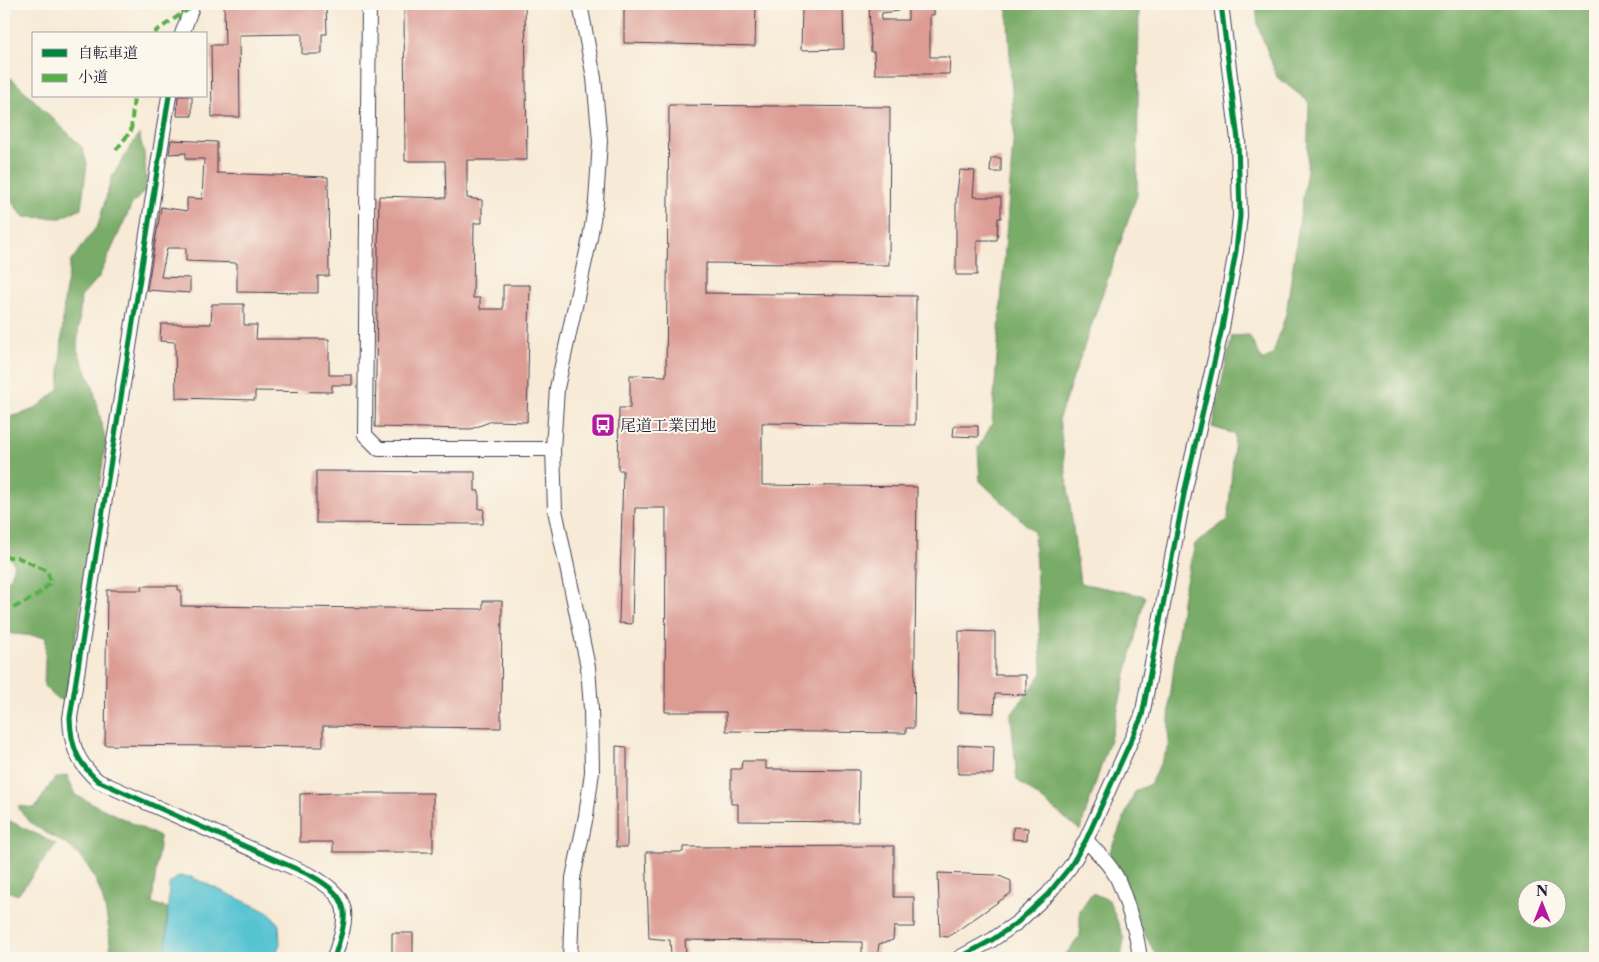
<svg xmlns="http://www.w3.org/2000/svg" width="1599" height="962" font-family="'Libre Caslon Text','Noto Serif JP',serif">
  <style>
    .forest { fill: #79ac68; stroke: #4e6752; fill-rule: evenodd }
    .water { fill: #57c3d1; stroke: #3c7286 }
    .building { fill: #dc9c94 }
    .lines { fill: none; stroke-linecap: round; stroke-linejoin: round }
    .minor-casing { stroke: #424052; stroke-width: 16 }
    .minor { stroke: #fff; stroke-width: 14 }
    .quiet { stroke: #55b146; stroke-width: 4; stroke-dasharray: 8 4; stroke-linecap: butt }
    .cycleway-casing { stroke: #fbf7ec; stroke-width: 8 }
    .cycleway { stroke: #00873e; stroke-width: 5 }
    .labels { text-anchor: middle; stroke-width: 4; stroke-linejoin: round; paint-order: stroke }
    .poi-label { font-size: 16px; fill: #22223b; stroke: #fbf7ec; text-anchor: start }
  </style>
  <rect width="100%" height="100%" fill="#fbf7ec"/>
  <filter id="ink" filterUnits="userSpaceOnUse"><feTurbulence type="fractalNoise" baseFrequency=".02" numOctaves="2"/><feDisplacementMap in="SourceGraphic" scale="10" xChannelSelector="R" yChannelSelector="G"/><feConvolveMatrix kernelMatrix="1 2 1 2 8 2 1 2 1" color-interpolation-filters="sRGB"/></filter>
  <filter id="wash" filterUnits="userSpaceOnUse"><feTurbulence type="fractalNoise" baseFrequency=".0096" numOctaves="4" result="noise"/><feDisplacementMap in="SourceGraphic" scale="20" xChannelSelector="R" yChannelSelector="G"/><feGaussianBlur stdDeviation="1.12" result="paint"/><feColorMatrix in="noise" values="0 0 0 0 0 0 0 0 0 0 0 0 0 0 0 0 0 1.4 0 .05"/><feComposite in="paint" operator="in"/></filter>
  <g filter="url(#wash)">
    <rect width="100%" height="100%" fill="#f7ead6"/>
    <path class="forest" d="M 1007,4 L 1139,4 L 1137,195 L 1059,418 L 1080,583 L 1145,596 L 1112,733 L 1080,830 L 1017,780 L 1011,715 L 1042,673 L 1034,532 L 980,481 L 978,448 L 992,424 L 1014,129 Z
      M 1256,4 L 1595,4 L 1595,958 L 1158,958 L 1141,928 L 1128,892 L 1109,854 L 1135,791 L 1150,784 L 1168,748 L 1170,698 L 1183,594 L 1195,544 L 1228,519 L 1235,434 L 1212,427 L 1232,336 L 1249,335 L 1263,361 L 1273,354 L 1286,314 L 1307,170 L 1309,102 L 1277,77 L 1258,26 ZM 1526,890 L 1556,890 L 1556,920 L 1526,920 Z
      M 4,71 L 82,147 L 87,164 L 81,208 L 61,218 L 24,217 L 9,199 L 4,199 Z
      M 139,134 L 144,153 L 147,188 L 132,204 L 99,277 L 81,297 L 77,349 L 93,387 L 106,442 L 66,701 L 56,698 L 44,686 L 46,637 L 4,633 L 4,582 L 11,578 L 14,563 L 4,552 L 4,417 C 31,414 40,406 59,389 L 64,301 L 71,261 L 98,225 L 112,177 Z
      M 67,775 L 75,795 L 160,837 L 152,903 L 167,908 L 166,958 L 111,958 C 109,920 104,875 71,848 C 53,834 28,828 18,806 L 35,808 L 54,779 Z
      M 4,818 L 56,844 L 18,895 L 4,890 Z
      M 1092,893 L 1109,900 L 1124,939 L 1121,958 L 1063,958 L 1080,936 L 1080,910 Z"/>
    <path class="water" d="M 179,876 L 191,877 L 270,913 L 279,925 L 280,944 L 274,958 L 166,958 L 169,884 Z"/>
    <g id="blocks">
      <path class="building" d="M 224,4 L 326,4 L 327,34 L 322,34 L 322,54 L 302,54 L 302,34 L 239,35 L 240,117 L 212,117 L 211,45 L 225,45 Z
        M 404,4 L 525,4 L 527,160 L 467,160 L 467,198 L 482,200 L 482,223 L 474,223 L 473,298 L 480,298 L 480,309 L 503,309 L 503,285 L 530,285 L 527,422 L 492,421 L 471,429 L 375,427 L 379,196 L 446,198 L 445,161 L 405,161 Z
        M 624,4 L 756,4 L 755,46 L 624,43 Z
        M 869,4 L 899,4 L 899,11 L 882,13 L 881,20 L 908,20 L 908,4 L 934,4 L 934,15 L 930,15 L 930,57 L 950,57 L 949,74 L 875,74 L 874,52 L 871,52 Z
        M 802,9 L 843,9 L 844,49 L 801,50 Z
        M 178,96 L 192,96 L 192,116 L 177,116 Z
        M 669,105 L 890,107 L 889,265 L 706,263 L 706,293 L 916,296 L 915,425 L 762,423 L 762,485 L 917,487 L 914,728 L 906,728 L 906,733 L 726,731 L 726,712 L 665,712 L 666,508 L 635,508 L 632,624 L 619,623 L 623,470 L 618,470 L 619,408 L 630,408 L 630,375 L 666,376 Z
        M 171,140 L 217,142 L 217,173 L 328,177 L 329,276 L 318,276 L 318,293 L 237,292 L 237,263 L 186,261 L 186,248 L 167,248 L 161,277 L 190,278 L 190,293 L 147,290 L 161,207 L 187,211 L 187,198 L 202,199 L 204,159 L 186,159 L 186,153 L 169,154 Z
        M 991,158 L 1001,158 L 1001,172 L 990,172 Z
        M 960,170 L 975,171 L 973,197 L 1001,197 L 1001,218 L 998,218 L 997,240 L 977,240 L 977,275 L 956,275 L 956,200 Z
        M 212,304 L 244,304 L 244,325 L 257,325 L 256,339 L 329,339 L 329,375 L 352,375 L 352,385 L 332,385 L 332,392 L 255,391 L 255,400 L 176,398 L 175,342 L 160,341 L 161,324 L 211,324 Z
        M 954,426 L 978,426 L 978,437 L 953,436 Z
        M 316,471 L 475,472 L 475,491 L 479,491 L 479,509 L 484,509 L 483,524 L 316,523 Z
        M 142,586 L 178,586 L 178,590 L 181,590 L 181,606 L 483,609 L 483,601 L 502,601 L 501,728 L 323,726 L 323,747 L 105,745 L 107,590 L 142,590 Z
        M 959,631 L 995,632 L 995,675 L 1026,675 L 1026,695 L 995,694 L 994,713 L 958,712 Z
        M 958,745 L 994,747 L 993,774 L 958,774 Z
        M 616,746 L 627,747 L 627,847 L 616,847 Z
        M 742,761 L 766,761 L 766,769 L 859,770 L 858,822 L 738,821 L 738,804 L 731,804 L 731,769 L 741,769 Z
        M 334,793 L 433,793 L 433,852 L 333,852 L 333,842 L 300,842 L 300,794 Z
        M 1013,827 L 1028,828 L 1027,840 L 1013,839 Z
        M 894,846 L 894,897 L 914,897 L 914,927 L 894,927 L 893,940 L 879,944 L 877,957 L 862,957 L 862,942 L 685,940 L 686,955 L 671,956 L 670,940 L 649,938 L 646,852 L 683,852 L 683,847 Z
        M 938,873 L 997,875 L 1011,881 L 1011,893 L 948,937 L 940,936 Z
        M 392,933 L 413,933 L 413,958 L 392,958 Z"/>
    </g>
  </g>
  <g filter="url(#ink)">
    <use href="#blocks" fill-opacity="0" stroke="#424052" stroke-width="1"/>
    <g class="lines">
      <g class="minor-casing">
        <path id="minor" d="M 369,4 L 365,435 L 379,449 L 553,449
          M 182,34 L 193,4
          M 169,96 L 70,718 C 71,746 77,762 98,781 L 310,875 C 354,899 348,915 334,958
          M 1086,840 C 1097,852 1108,862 1116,876 C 1123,889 1141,945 1139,958
          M 570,958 L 573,878 L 586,816 L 592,772 L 591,709 L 588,667 L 555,510 L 553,449 L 557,388 L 590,238 L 596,202 L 600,141 L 594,78 L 580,4
          M 959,958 L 992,940 L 1018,922 L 1048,894 L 1070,867 L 1086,840 L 1142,716 L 1185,489 L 1222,328 L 1236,251 L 1240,216 L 1238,140 L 1221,4"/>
      </g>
      <use href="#minor" class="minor"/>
      <path class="quiet" d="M 155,34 L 156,31 L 192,7
        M 116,150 L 131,131 L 134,96
        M 4,557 L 17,557 L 47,571 L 51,582 C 38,597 22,605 4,611"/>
      <g class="cycleway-casing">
        <path id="cycleway" d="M 169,96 L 70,718 C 71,746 77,762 98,781 L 310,875 C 354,899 348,915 334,958
          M 959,958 L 992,940 L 1018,922 L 1048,894 L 1070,867 L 1086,840 L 1142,716 L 1185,489 L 1222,328 L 1236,251 L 1240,216 L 1238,140 L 1221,4"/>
      </g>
      <use href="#cycleway" class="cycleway"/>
    </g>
  </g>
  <defs>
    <g id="bus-square" transform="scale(1.25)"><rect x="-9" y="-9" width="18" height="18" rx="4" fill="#b5179e" stroke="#fbf7ec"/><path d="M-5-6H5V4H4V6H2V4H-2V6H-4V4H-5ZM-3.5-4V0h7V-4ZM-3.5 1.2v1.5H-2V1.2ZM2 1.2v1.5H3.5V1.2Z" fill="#fff"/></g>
  </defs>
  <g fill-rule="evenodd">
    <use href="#bus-square" x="603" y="425"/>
  </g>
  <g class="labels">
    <g class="poi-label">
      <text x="620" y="431">尾道工業団地</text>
    </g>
  </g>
  <rect width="1599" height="962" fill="none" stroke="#fbf7ec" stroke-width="20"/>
  <rect x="32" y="32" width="175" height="65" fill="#fbf7ec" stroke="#a4a2a5"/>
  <rect x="42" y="49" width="25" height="8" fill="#00873e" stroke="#a4a2a5"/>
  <text x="78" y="58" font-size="15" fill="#22223b">自転車道</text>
  <rect x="42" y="74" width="25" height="8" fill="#55b146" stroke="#a4a2a5"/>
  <text x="78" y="82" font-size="15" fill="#22223b">小道</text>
  <g transform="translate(1542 904)"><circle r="24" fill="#fbf7ec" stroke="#a4a2a5"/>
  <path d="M0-4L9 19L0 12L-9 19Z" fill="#b5179e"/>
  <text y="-8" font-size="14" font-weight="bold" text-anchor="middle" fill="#22223b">N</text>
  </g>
</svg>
